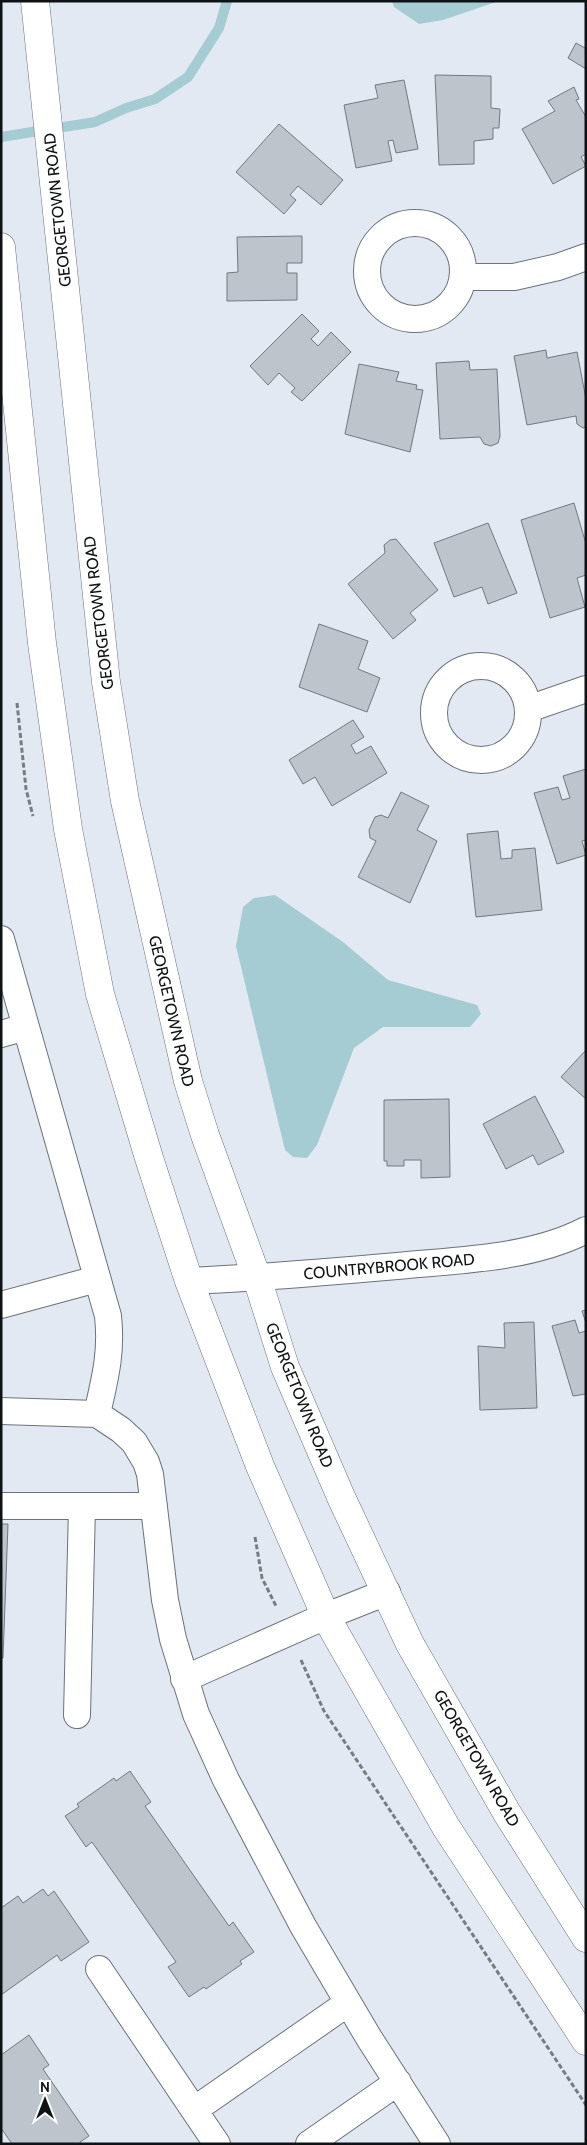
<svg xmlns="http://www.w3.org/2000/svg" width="587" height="2145" font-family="Cabin,sans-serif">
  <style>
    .water { fill: #a4ccd2 }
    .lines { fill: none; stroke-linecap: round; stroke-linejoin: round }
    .stream { stroke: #a4ccd2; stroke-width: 10 }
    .building { fill: #bdc4cc; stroke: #727880 }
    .minor-casing { stroke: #6b7279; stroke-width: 28 }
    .secondary-casing { stroke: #6b7279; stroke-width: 29 }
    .path { stroke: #777c82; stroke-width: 3; stroke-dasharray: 5 2.5; stroke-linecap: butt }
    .minor { stroke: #fff; stroke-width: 26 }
    .secondary { stroke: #fff; stroke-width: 28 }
    .labels { text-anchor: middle; stroke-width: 5; stroke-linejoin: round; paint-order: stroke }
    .street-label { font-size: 16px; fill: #0f1214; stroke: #fff }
  </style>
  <rect width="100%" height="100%" fill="#e2e9f2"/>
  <path class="water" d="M 392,1 L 499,1 L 443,20 L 419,24 L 394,7 Z
    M 275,895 L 343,942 L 388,980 L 477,1005 L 481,1014 L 470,1027 L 383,1027 L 354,1048 L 317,1145 L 307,1158 L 293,1157 L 285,1150 L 236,946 L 243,907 L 254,898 Z"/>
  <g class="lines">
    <path class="stream" d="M 1,137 L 95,122 L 126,108 L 155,99 L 188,77 L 219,28 L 227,1"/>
  </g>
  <path class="building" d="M 576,43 L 585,48 L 586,46 L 586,69 L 568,58 Z
    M 435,75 L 491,76 L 491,108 L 500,109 L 499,128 L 493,128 L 493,139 L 474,141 L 474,164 L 439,165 Z
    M 404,80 L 418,149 L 396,153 L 393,140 L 388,141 L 392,161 L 356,168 L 344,105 L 378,98 L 375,85 Z
    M 574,87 L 579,99 L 576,100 L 586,117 L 586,154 L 581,157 L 586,166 L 553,184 L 522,129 L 555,111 L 548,101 Z
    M 279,124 L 343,180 L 321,205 L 298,186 L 290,195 L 296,200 L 284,214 L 236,172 Z
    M 302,236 L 302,263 L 287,263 L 287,273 L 297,273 L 297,300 L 227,301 L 227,273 L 238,272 L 237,237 Z
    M 302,314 L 319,331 L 311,339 L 318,346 L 331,332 L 351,352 L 302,401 L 291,392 L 295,388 L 279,373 L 268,385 L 250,366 Z
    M 546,350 L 547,358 L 577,352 L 586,399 L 586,427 L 583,428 L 577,424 L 576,416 L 527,425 L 514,356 Z
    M 469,361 L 470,370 L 497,369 L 500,436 L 498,443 L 491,446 L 484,444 L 480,437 L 440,439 L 436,363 Z
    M 359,364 L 399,372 L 396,381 L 417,385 L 416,389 L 423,390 L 410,452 L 345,434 Z
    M 574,503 L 586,544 L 586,575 L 577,578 L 585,607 L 550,618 L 521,520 Z
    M 488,523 L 517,593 L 488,604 L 482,587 L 454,597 L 434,543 Z
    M 396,539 L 438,590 L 410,613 L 416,620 L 393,639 L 348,584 L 385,553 L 384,545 L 390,540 Z
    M 319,624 L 368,641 L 358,669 L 380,678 L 367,712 L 299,687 Z
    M 353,720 L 364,737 L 351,745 L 356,754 L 371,746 L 387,773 L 332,806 L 315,777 L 303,784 L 289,760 Z
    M 586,769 L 586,840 L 582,841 L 586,855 L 557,864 L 534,793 L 558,787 L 562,800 L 570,798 L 563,776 Z
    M 401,792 L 429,806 L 417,830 L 437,841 L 410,903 L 358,877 L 376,841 L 370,838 L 369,830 L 375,817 L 381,815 L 388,818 Z
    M 498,831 L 501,859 L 512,858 L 512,850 L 535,848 L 542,910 L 476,917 L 467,834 Z
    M 586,1050 L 586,1099 L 561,1077 Z
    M 535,1096 L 564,1152 L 538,1165 L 533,1155 L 506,1169 L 483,1124 Z
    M 449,1099 L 450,1177 L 421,1178 L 421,1160 L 404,1160 L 404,1166 L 387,1166 L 387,1161 L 384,1161 L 384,1100 Z
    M 586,1310 L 586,1323 L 582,1311 Z
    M 575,1320 L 579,1333 L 586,1331 L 586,1394 L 573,1396 L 552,1326 Z
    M 534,1322 L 537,1408 L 480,1410 L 478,1346 L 505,1348 L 504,1323 Z
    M 1,1524 L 8,1524 L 3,1658 L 1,1659 Z
    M 130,1771 L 151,1802 L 145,1806 L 229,1926 L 233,1922 L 254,1952 L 240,1961 L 242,1964 L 206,1989 L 204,1987 L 189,1997 L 168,1967 L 176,1962 L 92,1842 L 86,1847 L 65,1816 L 79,1807 L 77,1804 L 114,1778 L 116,1781 Z
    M 43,1889 L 48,1896 L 54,1891 L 89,1942 L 61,1961 L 57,1955 L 1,1995 L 1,1908 L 18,1896 L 23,1903 Z
    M 29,2035 L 49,2065 L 43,2069 L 89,2136 L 80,2142 L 81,2144 L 12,2144 L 1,2128 L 1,2055 Z"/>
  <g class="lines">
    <g class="minor-casing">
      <path id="minor" d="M367 271a48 48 0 1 1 96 0a48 48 0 1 1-96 0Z
        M 464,277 L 514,277 L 558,267 L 586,257
        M434 713a47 47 0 1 1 94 0a47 47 0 1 1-94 0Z
        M 528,709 L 586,689
        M 1,939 L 108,1316 C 112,1353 105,1378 97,1414
        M 1,1034 L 26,1027
        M 189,1281 C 259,1278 328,1272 397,1266 C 458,1260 530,1259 586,1230
        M 1,1305 L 97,1279
        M 1,1411 L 97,1414 L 121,1430 L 134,1442 L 146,1462 L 150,1474 L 165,1600 L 173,1639 L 196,1714 L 226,1780 L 303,1926 L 369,2038 L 437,2144
        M 1,1506 L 154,1506
        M 184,1679 L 319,1619 L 387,1592
        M 77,1715 L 82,1506
        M 99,1969 L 217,2144
        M 194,2110 L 348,2003
        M 309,2144 L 398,2082"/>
    </g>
    <g class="secondary-casing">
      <path id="secondary" d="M 35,1 L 106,682 L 125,801 L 188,1081 L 205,1135 L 257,1278 L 285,1367 L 341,1497 L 410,1644 L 507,1813 L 586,1938
        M 1,247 L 42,643 L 68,829 L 100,994 L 149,1158 L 189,1281 L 260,1466 L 326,1617 L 446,1827 L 586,2041"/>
    </g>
    <path class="path" d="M 17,703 L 26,789 L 33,816
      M 255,1537 L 262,1578 L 276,1606
      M 301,1660 L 324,1711 L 586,2105"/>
    <use href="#minor" class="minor"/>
    <use href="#secondary" class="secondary"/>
  </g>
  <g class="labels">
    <g class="street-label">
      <text transform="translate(57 210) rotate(-96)" y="6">GEORGETOWN ROAD</text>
      <text transform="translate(98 613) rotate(-97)" y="6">GEORGETOWN ROAD</text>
      <text transform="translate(172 1011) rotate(77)" y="6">GEORGETOWN ROAD</text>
      <text transform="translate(389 1266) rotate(-5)" y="6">COUNTRYBROOK ROAD</text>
      <text transform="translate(300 1395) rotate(68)" y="6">GEORGETOWN ROAD</text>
      <text transform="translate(477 1758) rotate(60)" y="6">GEORGETOWN ROAD</text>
    </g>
  </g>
  <rect width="587" height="2145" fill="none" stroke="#0f1214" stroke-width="5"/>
  <g transform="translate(45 2100)" stroke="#ffffff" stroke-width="4" paint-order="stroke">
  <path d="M0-4L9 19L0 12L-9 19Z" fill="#0f1214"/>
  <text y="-8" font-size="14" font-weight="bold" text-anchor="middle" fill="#0f1214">N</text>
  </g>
</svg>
